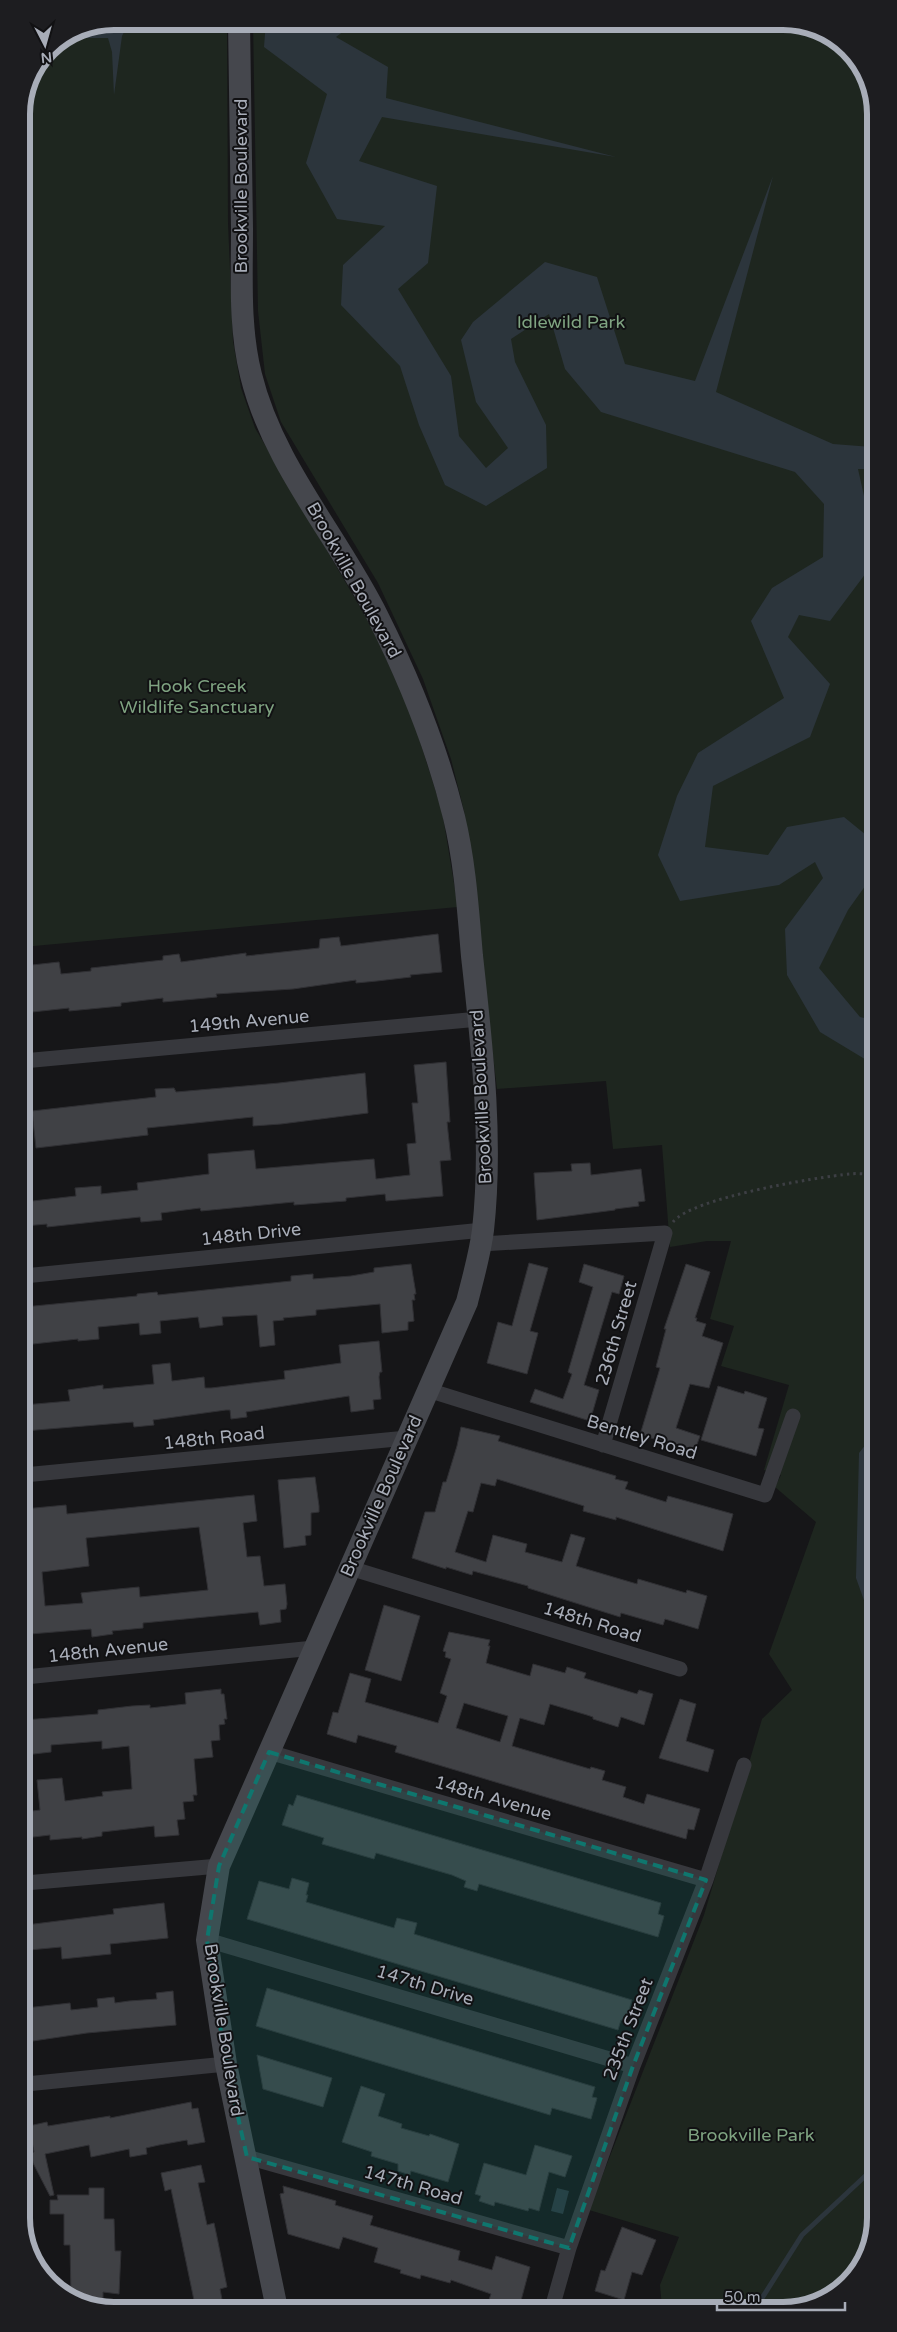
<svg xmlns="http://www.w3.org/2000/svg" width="897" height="2332" font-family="'Varela Round',sans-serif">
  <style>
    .green { fill: #1e261f }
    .water { fill: #2c353c }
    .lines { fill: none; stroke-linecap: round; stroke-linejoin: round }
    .stream { stroke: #2c353c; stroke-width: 5 }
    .building { fill: #404145; stroke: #303034; fill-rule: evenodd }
    .path { stroke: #3d3f44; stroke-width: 3; stroke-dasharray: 2.5 4; stroke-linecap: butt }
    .lane { stroke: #37383d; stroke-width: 8 }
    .street { stroke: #37383d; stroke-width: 15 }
    .secondary { stroke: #45474d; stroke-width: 22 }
    .marked { fill: #0f766e; fill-opacity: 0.2; stroke: #0f766e; stroke-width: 4; stroke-dasharray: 10 6; stroke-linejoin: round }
    .labels { text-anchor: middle; stroke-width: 4; stroke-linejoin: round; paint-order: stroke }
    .street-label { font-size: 18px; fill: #a8adb8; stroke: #111113 }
    .park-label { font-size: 18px; fill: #7fa381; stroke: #111113 }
    .rim { fill: none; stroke: #a8adb8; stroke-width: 6 }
  </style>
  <rect width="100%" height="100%" fill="#161618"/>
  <path class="green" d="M 114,21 L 227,21 L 228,223 L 233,341 L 241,388 L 255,428 L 370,624 L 411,713 L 442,811 L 458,907 L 23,947 L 21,108 L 49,48 L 79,28 Z
    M 253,21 L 790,21 L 840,41 L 871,84 L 876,2219 L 857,2274 L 813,2306 L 662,2307 L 660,2285 L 679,2237 L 589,2210 L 704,1915 L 762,1719 L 792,1690 L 769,1654 L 816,1522 L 775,1487 L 781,1475 L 764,1470 L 789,1385 L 721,1366 L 734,1326 L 710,1319 L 731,1241 L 707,1241 L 670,1247 L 662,1145 L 613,1149 L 606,1081 L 497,1089 L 464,811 L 451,759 L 423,679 L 378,583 L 281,422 L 265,374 L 258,311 Z"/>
  <path class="water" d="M 114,21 L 151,21 L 125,30 L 122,36 L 114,95 L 112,52 L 108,38 L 72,38 L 68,35 L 79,28 Z
    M 266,21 L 357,21 L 336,37 L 388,67 L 386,98 L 616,157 L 382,117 L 359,161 L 437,186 L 428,263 L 398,289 L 451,376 L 459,436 L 486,468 L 508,448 L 476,402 L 461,340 L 473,322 L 545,262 L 597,277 L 625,364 L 695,381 L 773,176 L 716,392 L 833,444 L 872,447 L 872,469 L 858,469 L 872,532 L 872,565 L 830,621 L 799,615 L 788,637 L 830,684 L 810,737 L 713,786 L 705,847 L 768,855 L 787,827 L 844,817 L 871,839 L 873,836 L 873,875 L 848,910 L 819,968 L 860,1017 L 873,1020 L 873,1064 L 820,1032 L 787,975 L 785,929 L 823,878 L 815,862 L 779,885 L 680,901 L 658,855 L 677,796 L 698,753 L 784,698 L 751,621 L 772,588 L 823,557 L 824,504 L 795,472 L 601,412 L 565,369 L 549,314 L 511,339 L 515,362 L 546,425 L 547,468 L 486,506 L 445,485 L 419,425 L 400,366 L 341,305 L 343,265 L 385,226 L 337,219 L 306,163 L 327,94 L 264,47 Z
    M 428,21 L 511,21 L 506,32 Z
    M 874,1434 L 874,1628 L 856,1578 L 859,1453 Z
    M 557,2188 L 569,2191 L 563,2214 L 551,2211 Z"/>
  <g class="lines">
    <path class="stream" d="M 757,2306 L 802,2235 L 876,2166"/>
  </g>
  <path class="building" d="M 438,934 L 442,972 L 410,975 L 411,977 L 377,981 L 356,983 L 356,980 L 293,989 L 216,994 L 217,997 L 163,1002 L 163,998 L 121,1003 L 121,1006 L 69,1011 L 69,1008 L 23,1013 L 23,966 L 59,962 L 61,974 L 91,971 L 91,968 L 163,960 L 163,956 L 179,954 L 181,962 L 246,953 L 246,956 L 319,948 L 320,939 L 339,937 L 341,946 Z
    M 446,1062 L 450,1122 L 447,1122 L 451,1160 L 440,1161 L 443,1196 L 386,1201 L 385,1194 L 346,1198 L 346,1201 L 294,1205 L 294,1202 L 201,1211 L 200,1208 L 161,1213 L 162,1220 L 141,1222 L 140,1217 L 47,1227 L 47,1224 L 24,1226 L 24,1202 L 76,1196 L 75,1188 L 101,1186 L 101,1194 L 138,1190 L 137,1183 L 209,1174 L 208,1154 L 254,1150 L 256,1169 L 374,1159 L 376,1179 L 410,1175 L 407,1144 L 416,1143 L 412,1103 L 418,1103 L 414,1065 Z
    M 365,1073 L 368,1113 L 281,1124 L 253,1126 L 253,1117 L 147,1128 L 148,1135 L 36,1148 L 32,1111 L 156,1097 L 155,1089 L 174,1088 L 176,1092 L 279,1083 Z
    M 590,1163 L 591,1175 L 641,1169 L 645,1201 L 638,1202 L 639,1206 L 615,1209 L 615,1210 L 537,1220 L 534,1173 L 572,1171 L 571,1164 Z
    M 529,1263 L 548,1268 L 530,1331 L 538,1333 L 527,1374 L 487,1363 L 498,1322 L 512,1326 Z
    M 411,1264 L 416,1294 L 414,1294 L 415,1300 L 412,1300 L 414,1321 L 408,1322 L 408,1330 L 382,1333 L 380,1304 L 316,1310 L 316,1315 L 283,1318 L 284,1320 L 273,1321 L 275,1345 L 260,1347 L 257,1315 L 222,1317 L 223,1325 L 200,1328 L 198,1317 L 160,1321 L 161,1333 L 140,1335 L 139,1323 L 98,1327 L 99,1339 L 78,1341 L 78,1339 L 24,1345 L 24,1307 L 137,1296 L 137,1294 L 157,1292 L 158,1295 L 291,1281 L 291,1276 L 313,1274 L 313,1279 L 351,1276 L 374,1272 L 374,1268 Z
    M 584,1264 L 624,1276 L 619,1294 L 612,1292 L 584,1385 L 599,1390 L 590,1421 L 530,1402 L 535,1389 L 563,1399 L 572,1374 L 568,1372 L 593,1287 L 579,1282 Z
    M 686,1264 L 710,1272 L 695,1318 L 697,1318 L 696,1321 L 706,1324 L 702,1336 L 723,1343 L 709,1388 L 690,1384 L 676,1428 L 700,1436 L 695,1450 L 640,1435 L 660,1368 L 656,1367 L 666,1329 L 664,1329 Z
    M 379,1341 L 382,1372 L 380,1372 L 379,1377 L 381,1399 L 373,1400 L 374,1409 L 351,1412 L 349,1396 L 246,1412 L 247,1417 L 231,1419 L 230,1410 L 226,1410 L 153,1420 L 154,1425 L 134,1427 L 133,1422 L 24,1431 L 24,1405 L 70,1401 L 68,1390 L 103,1385 L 103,1389 L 154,1384 L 152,1365 L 170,1363 L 172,1381 L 204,1377 L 205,1388 L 211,1388 L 285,1379 L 284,1371 L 341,1363 L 339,1345 Z
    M 718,1386 L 744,1394 L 745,1391 L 767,1398 L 758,1428 L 764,1429 L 756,1456 L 701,1440 Z
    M 461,1427 L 500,1436 L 498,1441 L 616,1476 L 615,1479 L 628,1482 L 625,1489 L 666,1502 L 668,1496 L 733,1514 L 723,1551 L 616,1517 L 616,1520 L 583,1511 L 584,1506 L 497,1479 L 495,1486 L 481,1483 L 473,1512 L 468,1511 L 455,1552 L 486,1562 L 493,1535 L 527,1544 L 525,1552 L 562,1562 L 571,1534 L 585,1538 L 576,1566 L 637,1584 L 638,1579 L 686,1593 L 687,1590 L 707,1596 L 698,1629 L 665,1619 L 663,1625 L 621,1613 L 620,1617 L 528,1588 L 528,1586 L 473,1571 L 472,1575 L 446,1567 L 446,1569 L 412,1558 L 425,1512 L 435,1512 L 443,1482 L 446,1482 L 457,1446 Z
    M 315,1477 L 319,1506 L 319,1512 L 311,1513 L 311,1535 L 305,1536 L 306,1545 L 284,1548 L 278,1480 Z
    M 254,1495 L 257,1521 L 243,1523 L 247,1557 L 260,1556 L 264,1586 L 285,1584 L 287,1604 L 286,1609 L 280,1610 L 281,1622 L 260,1625 L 258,1612 L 143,1623 L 143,1628 L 112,1631 L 113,1634 L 92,1637 L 91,1629 L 30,1634 L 25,1593 L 24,1509 L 66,1505 L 67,1514 ZM 199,1527 L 208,1590 L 140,1597 L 139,1587 L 118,1589 L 81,1593 L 83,1603 L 45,1606 L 42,1572 L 89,1566 L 86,1538 Z
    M 384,1605 L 420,1616 L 401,1681 L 365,1670 Z
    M 449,1632 L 490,1640 L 488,1646 L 490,1646 L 486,1663 L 530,1676 L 533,1664 L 565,1673 L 567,1667 L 586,1673 L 584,1678 L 637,1694 L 639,1690 L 653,1694 L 644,1725 L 621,1717 L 618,1727 L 593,1719 L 593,1717 L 587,1715 L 550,1704 L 544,1725 L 520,1718 L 512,1746 L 590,1769 L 591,1767 L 605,1771 L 602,1780 L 626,1787 L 623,1797 L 644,1804 L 647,1794 L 700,1809 L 694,1830 L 688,1829 L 686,1839 L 395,1752 L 397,1746 L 358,1735 L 356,1743 L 327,1734 L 333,1712 L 338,1713 L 350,1673 L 371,1679 L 365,1702 L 438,1723 L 447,1696 L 440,1693 L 451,1659 L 445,1657 L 446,1652 L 443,1651 ZM 464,1703 L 508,1716 L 500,1742 L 456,1728 Z
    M 221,1689 L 221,1694 L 224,1694 L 227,1719 L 224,1719 L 225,1724 L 219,1725 L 220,1740 L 211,1741 L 213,1757 L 194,1759 L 197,1795 L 193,1795 L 194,1801 L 183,1802 L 185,1819 L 177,1820 L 179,1835 L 155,1837 L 154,1826 L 102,1832 L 102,1836 L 82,1839 L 82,1837 L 50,1840 L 50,1835 L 25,1838 L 25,1812 L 40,1810 L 37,1780 L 62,1778 L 65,1801 L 103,1796 L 102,1792 L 132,1789 L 129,1746 L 102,1749 L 102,1741 L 51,1745 L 51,1752 L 25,1755 L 25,1720 L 98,1714 L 98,1710 L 132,1706 L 150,1705 L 150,1708 L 186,1704 L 185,1693 Z
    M 680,1699 L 696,1704 L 686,1741 L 714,1750 L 708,1772 L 659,1758 Z
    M 297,1795 L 661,1903 L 658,1914 L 664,1916 L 658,1937 L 479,1884 L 477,1891 L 464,1887 L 466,1881 L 452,1875 L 376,1853 L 374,1859 L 322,1844 L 324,1838 L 282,1825 L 289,1804 L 293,1806 Z
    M 292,1878 L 309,1883 L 306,1895 L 308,1895 L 306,1902 L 394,1928 L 397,1918 L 417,1923 L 414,1934 L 632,2000 L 626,2021 L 621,2020 L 618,2030 L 247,1919 L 259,1881 L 289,1889 Z
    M 164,1903 L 168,1938 L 110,1944 L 111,1954 L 62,1959 L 61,1947 L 29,1950 L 26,1925 L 114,1914 L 113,1909 Z
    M 267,1988 L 595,2087 L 592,2097 L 597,2098 L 591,2119 L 552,2108 L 550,2115 L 256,2026 Z
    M 173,1991 L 176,2025 L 87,2033 L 26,2042 L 26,2008 L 70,2003 L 71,2010 L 98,2007 L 97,1999 L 114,1997 L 115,2003 L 129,2001 L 157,1999 L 156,1993 Z
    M 257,2055 L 332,2078 L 323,2107 L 263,2089 Z
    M 361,2086 L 385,2094 L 378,2116 L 402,2124 L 401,2128 L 429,2136 L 430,2134 L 459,2144 L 448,2182 L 411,2171 L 410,2175 L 398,2171 L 398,2164 L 371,2156 L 372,2152 L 342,2142 Z
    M 191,2102 L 192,2109 L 198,2108 L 205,2142 L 188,2145 L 187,2140 L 159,2145 L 146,2148 L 147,2154 L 130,2157 L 129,2149 L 91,2157 L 89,2145 L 45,2154 L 54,2195 L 50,2196 L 33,2163 L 31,2153 L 34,2152 L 29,2126 L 47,2122 L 48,2126 L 110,2116 L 110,2118 Z
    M 535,2145 L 572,2156 L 565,2177 L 549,2172 L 539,2211 L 529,2208 L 528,2211 L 495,2202 L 494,2206 L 479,2201 L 481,2196 L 475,2194 L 484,2163 L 526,2175 Z
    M 201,2165 L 205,2182 L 198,2183 L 207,2225 L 214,2223 L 217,2237 L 227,2287 L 220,2289 L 224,2310 L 196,2310 L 171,2189 L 165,2191 L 161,2173 Z
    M 283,2186 L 336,2201 L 335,2205 L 373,2216 L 370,2225 L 460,2251 L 458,2260 L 492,2270 L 496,2256 L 530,2267 L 519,2308 L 486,2308 L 491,2294 L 451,2280 L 450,2283 L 421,2275 L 420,2279 L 400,2273 L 401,2270 L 374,2262 L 378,2248 L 343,2237 L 339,2249 L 288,2234 L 280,2194 L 284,2193 Z
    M 89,2188 L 104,2188 L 104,2219 L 114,2219 L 115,2251 L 121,2251 L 119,2294 L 103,2292 L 103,2309 L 71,2297 L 70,2245 L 64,2245 L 64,2214 L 50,2214 L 50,2200 L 58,2200 L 57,2195 L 89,2195 Z
    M 622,2227 L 656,2240 L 642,2275 L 632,2272 L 624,2300 L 595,2291 L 601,2270 L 605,2271 Z"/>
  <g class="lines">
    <path class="path" d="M 673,1222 C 691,1198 817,1177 850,1174 C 858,1173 866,1174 873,1175"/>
    <path class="lane" d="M 360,2305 L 368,2309"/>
    <path class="street" d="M 23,1061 L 479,1019
      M 481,1244 L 665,1233 L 603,1445
      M 24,1276 L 483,1230
      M 428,1390 L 765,1495 L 793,1416
      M 24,1475 L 407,1438
      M 350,1568 L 680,1669
      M 25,1677 L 314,1648
      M 269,1752 L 706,1880
      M 25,1883 L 219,1866
      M 207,1940 L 633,2066
      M 26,2084 L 226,2064
      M 247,2157 L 569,2248
      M 552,2308 L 569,2248 L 633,2066 L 706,1880 L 744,1765"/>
    <path class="secondary" d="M 239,21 C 240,90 241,160 242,229 C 242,278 239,327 251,375 C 273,465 338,536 378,617 C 410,681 437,748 454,817 C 465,862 468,910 472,956 C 482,1047 493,1139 483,1230 C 480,1254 473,1278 467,1302 L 219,1866 L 207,1940 L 226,2064 L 277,2309"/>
  </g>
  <path class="marked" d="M 269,1752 L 706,1880 L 633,2066 L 569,2248 L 247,2157 L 226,2064 L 207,1940 L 219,1866 Z"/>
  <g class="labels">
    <g class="street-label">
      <text transform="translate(241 186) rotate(-90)" y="6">Brookville Boulevard</text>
      <text transform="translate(354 580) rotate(61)" y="6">Brookville Boulevard</text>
      <text transform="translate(249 1021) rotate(-5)" y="6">149th Avenue</text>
      <text transform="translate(481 1097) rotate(-93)" y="6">Brookville Boulevard</text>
      <text transform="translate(251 1234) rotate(-6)" y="6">148th Drive</text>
      <text transform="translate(616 1333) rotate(-74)" y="6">236th Street</text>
      <text transform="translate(642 1437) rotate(17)" y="6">Bentley Road</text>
      <text transform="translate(214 1438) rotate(-6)" y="6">148th Road</text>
      <text transform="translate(381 1496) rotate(-66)" y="6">Brookville Boulevard</text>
      <text transform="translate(592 1622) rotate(17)" y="6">148th Road</text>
      <text transform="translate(108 1650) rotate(-6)" y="6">148th Avenue</text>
      <text transform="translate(493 1798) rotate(16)" y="6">148th Avenue</text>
      <text transform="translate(425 1985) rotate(17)" y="6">147th Drive</text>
      <text transform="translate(628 2029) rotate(-69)" y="6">235th Street</text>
      <text transform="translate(224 2030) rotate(81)" y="6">Brookville Boulevard</text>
      <text transform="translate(413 2185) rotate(16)" y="6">147th Road</text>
    </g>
    <g class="park-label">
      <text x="571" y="328">Idlewild Park</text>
      <text x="197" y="692">Hook Creek<tspan x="197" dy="21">Wildlife Sanctuary</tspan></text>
      <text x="751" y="2141">Brookville Park</text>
    </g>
  </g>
  <path d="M0 0H897V2332H0ZM114 30H783A84 84 0 0 1 867 114V2218A84 84 0 0 1 783 2302H114A84 84 0 0 1 30 2218V114A84 84 0 0 1 114 30Z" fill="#1d1d20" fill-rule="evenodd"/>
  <path class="rim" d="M114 30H783A84 84 0 0 1 867 114V2218A84 84 0 0 1 783 2302H114A84 84 0 0 1 30 2218V114A84 84 0 0 1 114 30Z"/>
  <g transform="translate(45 45) rotate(174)" stroke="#111113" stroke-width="4" paint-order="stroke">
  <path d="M0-4L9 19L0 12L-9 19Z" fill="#a8adb8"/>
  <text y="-8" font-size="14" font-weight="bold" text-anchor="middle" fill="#a8adb8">N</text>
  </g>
  <path d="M717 2302v8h128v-8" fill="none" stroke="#a8adb8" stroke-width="2.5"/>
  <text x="724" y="2302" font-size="15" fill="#a8adb8" stroke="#111113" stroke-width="4" paint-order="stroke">50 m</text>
</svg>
